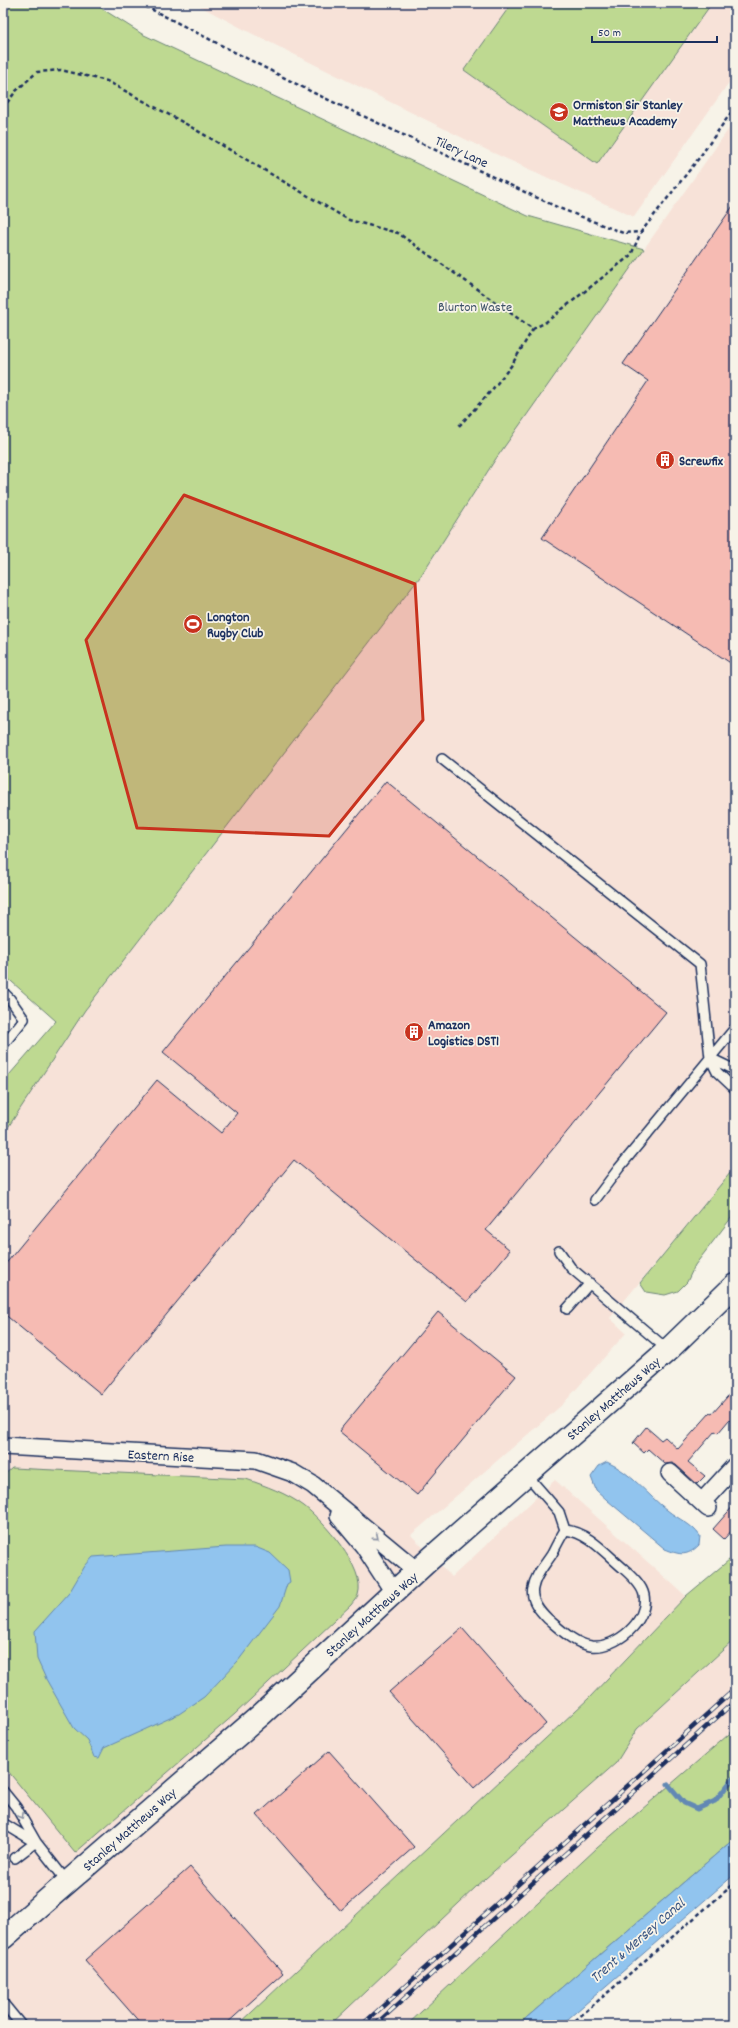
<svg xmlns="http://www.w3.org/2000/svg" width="738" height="2028" font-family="Dekko,sans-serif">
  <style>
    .built { fill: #f7e2d8 }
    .green { fill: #bed991; stroke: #6c8478 }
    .water { fill: #91c4ee; stroke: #6288b4 }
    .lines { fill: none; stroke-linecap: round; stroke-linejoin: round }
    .stream { stroke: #6288b4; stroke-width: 5 }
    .building { fill: #f6bbb3; stroke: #1b2f5e }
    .service-casing { stroke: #1b2f5e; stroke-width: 12 }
    .minor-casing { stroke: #1b2f5e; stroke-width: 20 }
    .secondary-casing { stroke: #1b2f5e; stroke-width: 25 }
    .path { stroke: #1b2f5e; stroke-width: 2.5; stroke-dasharray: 4 3; stroke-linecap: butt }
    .service { stroke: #f7f3e8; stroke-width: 9 }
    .minor { stroke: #f7f3e8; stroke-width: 17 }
    .secondary { stroke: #f7f3e8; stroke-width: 22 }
    .rail-casing { stroke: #1b2f5e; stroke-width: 4.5 }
    .rail { stroke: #f7f3e8; stroke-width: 3; stroke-dasharray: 9; stroke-linecap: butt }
    .oneway { stroke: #8991a3 }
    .marked { fill: #c8321e; fill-opacity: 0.2; stroke: #c8321e; stroke-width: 3; stroke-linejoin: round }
    .labels { text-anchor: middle; stroke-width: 3.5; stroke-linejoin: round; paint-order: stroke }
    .poi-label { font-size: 14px; font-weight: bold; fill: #1b2f5e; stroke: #f7f3e8; text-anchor: start }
    .street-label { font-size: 14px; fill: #1b2f5e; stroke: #f7f3e8 }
    .park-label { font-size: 14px; fill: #3c5168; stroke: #f7f3e8 }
    .water-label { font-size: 15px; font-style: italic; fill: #385482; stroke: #f7f3e8 }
  </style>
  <rect width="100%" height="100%" fill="#f7f3e8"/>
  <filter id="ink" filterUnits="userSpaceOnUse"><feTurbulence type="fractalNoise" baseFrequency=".025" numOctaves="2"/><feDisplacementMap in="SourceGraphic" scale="8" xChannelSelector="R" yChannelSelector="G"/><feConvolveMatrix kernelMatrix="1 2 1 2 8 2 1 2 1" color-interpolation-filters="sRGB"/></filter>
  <g filter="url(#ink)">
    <path class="built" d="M 194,3 L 735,3 L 735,74 L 634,217 L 487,150 L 247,31 Z
      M 735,120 L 735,1167 L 610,1318 L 626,1333 L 563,1404 L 411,1535 L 452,1577 L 555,1480 L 686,1596 L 589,1698 L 238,2025 L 3,2025 L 3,1135 L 85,1010 L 420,577 L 495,460 Z
      M 735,1639 L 735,1729 L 597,1848 L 407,2025 L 268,2025 L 477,1886 L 616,1763 L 637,1729 Z"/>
    <path class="green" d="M 3,3 L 93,3 L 142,34 L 528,216 L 644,249 L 495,460 L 420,577 L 85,1010 L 3,1135 L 3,1082 L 56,1021 L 3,974 Z
      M 512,3 L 712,3 L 597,164 L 464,70 Z
      M 735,1167 L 735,1213 L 695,1265 L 687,1282 L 678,1291 L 665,1295 L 646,1292 L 640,1283 Z
      M 12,1468 L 246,1479 C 266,1486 286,1493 304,1506 C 322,1520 367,1569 358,1595 C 357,1598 353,1602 351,1605 L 235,1714 L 75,1853 L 3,1765 L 3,1476 Z
      M 735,1555 L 735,1639 L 637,1729 L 616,1763 L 477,1886 L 330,2025 L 238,2025 L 589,1698 L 686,1596 Z
      M 735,1729 L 735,1838 L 518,2025 L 407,2025 L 597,1848 Z"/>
    <path class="water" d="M 607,1462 C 632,1473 646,1494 667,1510 C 678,1519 692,1524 700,1536 L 699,1545 C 687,1557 680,1555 665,1549 L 607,1500 L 596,1490 L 591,1477 L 599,1466 Z
      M 226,1547 L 255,1547 L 270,1553 L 288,1570 L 290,1582 L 287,1584 L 280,1606 L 238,1661 L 204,1697 L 179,1714 L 104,1748 L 99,1758 L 94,1757 L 87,1740 L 74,1728 L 46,1679 L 37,1659 L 35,1631 L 69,1593 L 85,1566 L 93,1557 Z
      M 735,1838 L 735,1874 L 561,2025 L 518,2025 Z"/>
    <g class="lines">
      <path class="stream" d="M 668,1784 L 684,1803 L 697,1809 L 715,1801 L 735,1776"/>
    </g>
    <path class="building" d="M 735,203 L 735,666 L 542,538 L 648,381 L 623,364 Z
      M 386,781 L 666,1012 L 486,1230 L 510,1250 L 467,1302 L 294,1160 L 101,1394 L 3,1313 L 3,1267 L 157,1080 L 221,1133 L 237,1113 L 163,1052 Z
      M 438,1312 L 516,1376 L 417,1495 L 339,1431 Z
      M 735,1388 L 735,1426 L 729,1420 L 718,1433 L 715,1431 L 688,1462 L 705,1476 L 697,1484 L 676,1465 L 672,1463 L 665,1464 L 648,1449 L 644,1453 L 633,1443 L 646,1427 L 661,1440 L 665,1437 L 678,1449 L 710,1413 L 712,1414 Z
      M 735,1504 L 735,1527 L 724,1539 L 713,1529 Z
      M 462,1628 L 546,1724 L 474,1788 L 389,1692 Z
      M 329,1751 L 414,1847 L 341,1911 L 257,1815 Z
      M 190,1867 L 283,1973 L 225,2025 L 142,2025 L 85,1960 Z"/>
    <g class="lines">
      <g class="service-casing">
        <path id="service" d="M 442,759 L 700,964 L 710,1058 L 717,1072 L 735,1089
          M 3,992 L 10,999 L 24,1019 L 3,1045
          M 710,1058 L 735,1070
          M 595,1200 L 619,1168 L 735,1028
          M 559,1251 L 571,1268 L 668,1350
          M 567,1309 L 590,1283
          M 526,1474 L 559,1512 L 565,1530 C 560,1538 556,1546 552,1554 C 545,1565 535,1575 533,1588 C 530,1600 540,1611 548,1619 C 561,1630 574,1643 591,1646 C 616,1649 649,1621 644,1595 C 642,1585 632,1576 624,1569 C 607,1555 588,1532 565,1530
          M 3,1791 L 16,1807 L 36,1842
          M 3,1823 L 34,1842
          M 15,1858 L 36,1842 L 68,1883
          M 3,2003 L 21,2025"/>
      </g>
      <g class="minor-casing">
        <path id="minor" d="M 3,1446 L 256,1460 L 293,1473 L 313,1485 L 417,1571
          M 670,1473 L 708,1508
          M 702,1502 L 735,1466
          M 339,1516 L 364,1546 L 394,1592"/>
      </g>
      <g class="secondary-casing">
        <path id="secondary" d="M 3,1938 L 262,1714 L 430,1559 L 668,1350 L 735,1285"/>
      </g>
      <path class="path" d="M 139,3 L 314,93 L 559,208 L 623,233 L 641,232 L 699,158 L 735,107
        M 3,108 L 16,91 L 37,72 L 61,70 L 107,81 L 186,124 L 349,220 L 398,233 L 533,329 L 546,322 L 631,255 L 641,232
        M 459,426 L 491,391 L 511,366 L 533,329
        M 570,2025 L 735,1883"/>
      <use href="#service" class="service"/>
      <use href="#minor" class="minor"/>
      <use href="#secondary" class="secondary"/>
      <g class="rail-casing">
        <path id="rail" d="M 362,2025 L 735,1689
          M 375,2025 L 735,1701"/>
      </g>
      <use href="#rail" class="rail"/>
    </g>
    <defs><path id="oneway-chevron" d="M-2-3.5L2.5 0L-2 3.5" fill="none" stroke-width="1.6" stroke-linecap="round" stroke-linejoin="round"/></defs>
    <g class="oneway">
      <use href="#oneway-chevron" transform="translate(376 1537) rotate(40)"/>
      <use href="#oneway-chevron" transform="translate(21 1816) rotate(61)"/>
    </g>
  </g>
  <path class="marked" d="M 184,495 L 415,584 L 423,720 L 329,836 L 137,828 L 86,640 Z"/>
  <defs>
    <g id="school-disc" transform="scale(1)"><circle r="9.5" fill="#c8321e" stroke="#f7f3e8"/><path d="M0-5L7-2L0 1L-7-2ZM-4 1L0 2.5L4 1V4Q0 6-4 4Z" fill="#fff"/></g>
    <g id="building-disc" transform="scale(1)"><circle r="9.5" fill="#c8321e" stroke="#f7f3e8"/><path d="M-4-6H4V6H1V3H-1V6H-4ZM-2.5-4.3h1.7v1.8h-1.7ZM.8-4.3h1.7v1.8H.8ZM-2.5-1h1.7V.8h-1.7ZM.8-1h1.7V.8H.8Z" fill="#fff"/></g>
    <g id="stadium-disc" transform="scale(1)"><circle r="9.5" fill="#c8321e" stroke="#f7f3e8"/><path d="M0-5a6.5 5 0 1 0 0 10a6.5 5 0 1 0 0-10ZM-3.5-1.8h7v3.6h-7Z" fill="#fff"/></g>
  </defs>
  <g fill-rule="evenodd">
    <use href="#school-disc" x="559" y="112"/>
    <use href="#building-disc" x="665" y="460"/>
    <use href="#stadium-disc" x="193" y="624"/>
    <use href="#building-disc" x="414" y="1032"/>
  </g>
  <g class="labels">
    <g class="poi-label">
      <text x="573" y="109">Ormiston Sir Stanley<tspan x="573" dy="16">Matthews Academy</tspan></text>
      <text x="679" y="465">Screwfix</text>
      <text x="207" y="621">Longton<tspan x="207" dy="16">Rugby Club</tspan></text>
      <text x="428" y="1029">Amazon<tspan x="428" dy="16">Logistics DST1</tspan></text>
    </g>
    <g class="street-label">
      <text transform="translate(462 151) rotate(25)" y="5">Tilery Lane</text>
      <text transform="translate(613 1398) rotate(-41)" y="5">Stanley Matthews Way</text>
      <text transform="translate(161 1455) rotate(3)" y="5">Eastern Rise</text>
      <text transform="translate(371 1614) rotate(-42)" y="5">Stanley Matthews Way</text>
      <text transform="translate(129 1829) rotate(-41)" y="5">Stanley Matthews Way</text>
    </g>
    <g class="park-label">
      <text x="475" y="311">Blurton Waste</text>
    </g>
    <g class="water-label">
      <text transform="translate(637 1940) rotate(-41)" y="5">Trent &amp; Mersey Canal</text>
    </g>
  </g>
  <rect width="738" height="2028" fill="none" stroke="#f7f3e8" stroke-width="16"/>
  <rect x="8" y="8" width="722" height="2012" fill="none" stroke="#1b2f5e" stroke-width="1.5" filter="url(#ink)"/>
  <path d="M592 36v6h125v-6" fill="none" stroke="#1b2f5e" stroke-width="2"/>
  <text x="598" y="36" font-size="12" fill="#1b2f5e" stroke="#f7f3e8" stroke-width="3" paint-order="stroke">50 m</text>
</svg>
